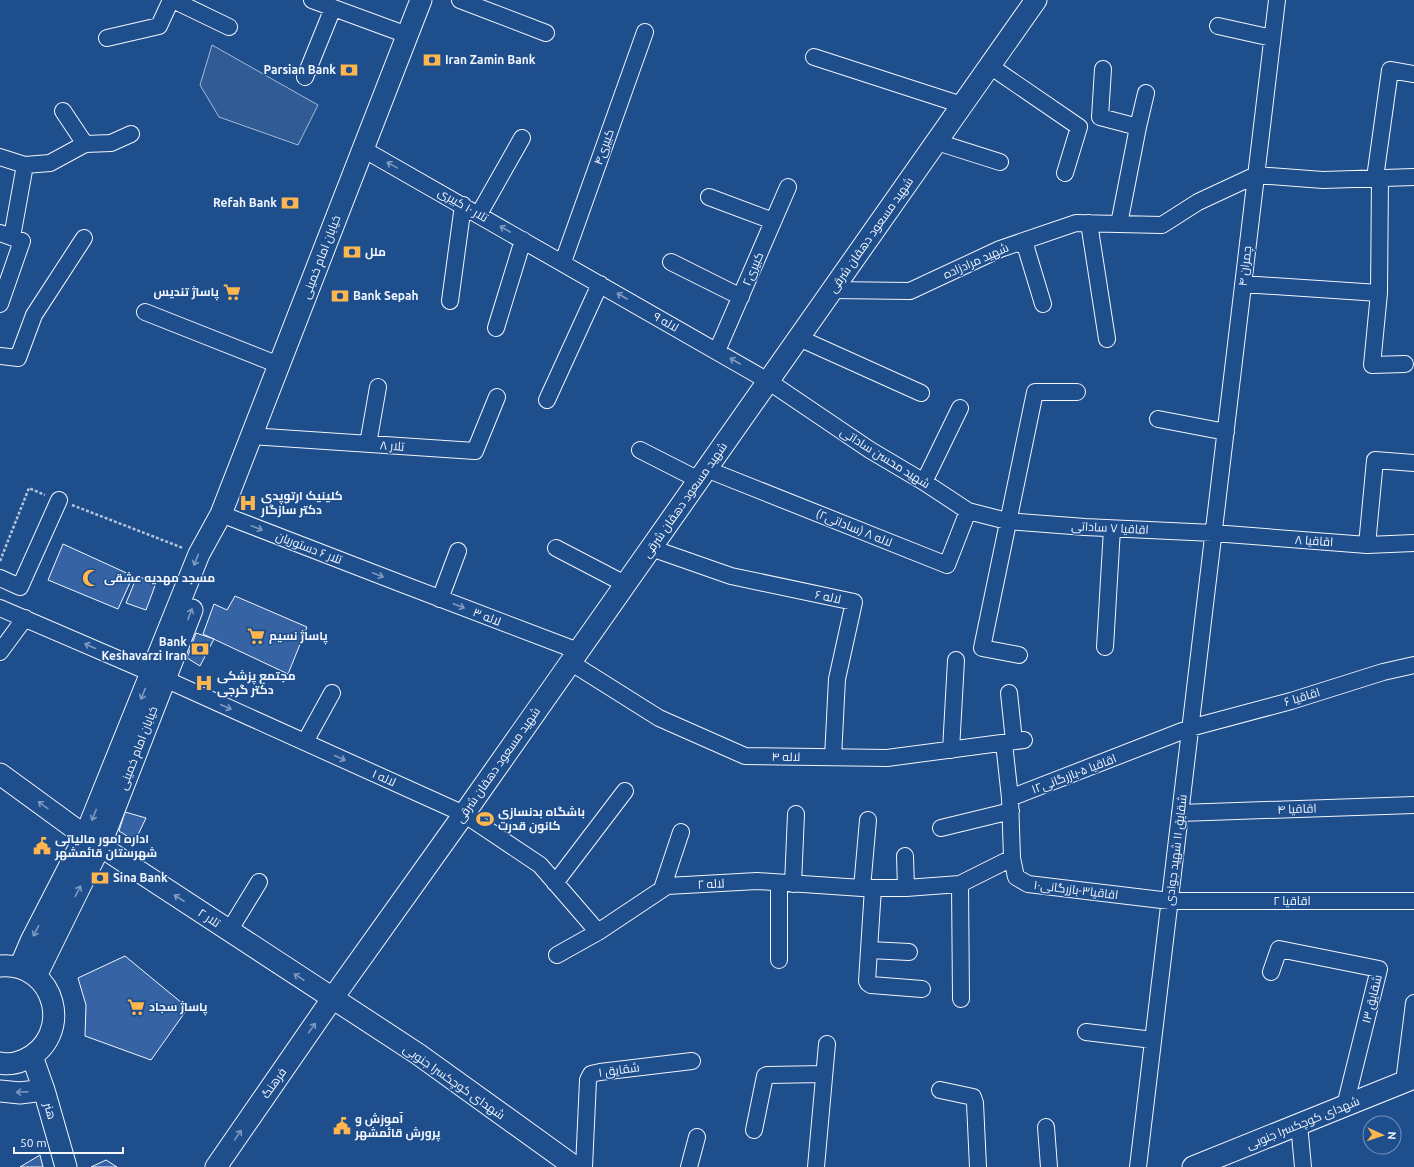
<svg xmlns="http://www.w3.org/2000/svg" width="1414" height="1167" font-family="Ubuntu,Cairo,sans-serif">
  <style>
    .built { fill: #305b95; stroke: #a8bbd7 }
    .building { fill: #3563a3; stroke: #f2f6ff }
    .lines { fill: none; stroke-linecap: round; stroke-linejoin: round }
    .minor-casing { stroke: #f2f6ff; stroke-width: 18 }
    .major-casing { stroke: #f2f6ff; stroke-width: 23 }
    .path { stroke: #b3c4dc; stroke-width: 2.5; stroke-dasharray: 3 2; stroke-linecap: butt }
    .minor { stroke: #1f4e8c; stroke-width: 16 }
    .major { stroke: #1f4e8c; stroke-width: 21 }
    .oneway { stroke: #7e9ac0 }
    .labels { text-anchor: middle; stroke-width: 3; stroke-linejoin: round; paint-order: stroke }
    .poi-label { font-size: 12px; font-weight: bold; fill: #f2f6ff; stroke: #1f4e8c; text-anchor: start }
    .street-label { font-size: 12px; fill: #f2f6ff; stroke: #1f4e8c }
  </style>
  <rect width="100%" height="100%" fill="#1f4e8c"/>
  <path class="built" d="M 212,45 L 318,105 L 298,145 L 219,117 L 200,85 Z"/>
  <path class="building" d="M 63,544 L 133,576 L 118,609 L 48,580 Z
    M 137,576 L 156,583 L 146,610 L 126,603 Z
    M 235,596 L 307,627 L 288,674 L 203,634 L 214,604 L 227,610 Z
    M 196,633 L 214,639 L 200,666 L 187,658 Z
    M 125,812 L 146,818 L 135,841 L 119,831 Z
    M 125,956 L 188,1008 L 151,1060 L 85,1036 L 86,1005 L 78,978 Z
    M 40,1155 L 43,1167 L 20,1167 Z
    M 106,1160 L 117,1167 L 91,1167 Z"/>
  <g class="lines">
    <g class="minor-casing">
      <path id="minor" d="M 173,0 L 229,27
        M 312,0 L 407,35
        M 460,0 L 546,33
        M 1218,26 L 1272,38
        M 107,38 L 159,26 L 171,0
        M 814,57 L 962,105
        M 990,66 L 1079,127 L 1065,173
        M 1103,69 L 1100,117 L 1138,127
        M 305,77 L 333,8
        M 63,111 L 85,144
        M 937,142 L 1000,162
        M 363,149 L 768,381 L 870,450 L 924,482 L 968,511 L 1007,521 L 1085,527 L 1213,533 L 1367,545 L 1414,543
        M 0,157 L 25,165 L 50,163 L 85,144 L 111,143 L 131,134
        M 1375,178 L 1390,70 L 1414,74
        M 1380,178 L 1379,293 L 1372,365 L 1405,364
        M 709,197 L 773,221
        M 479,214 L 522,138
        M 1089,223 L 1107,339
        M 1119,224 L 1138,127 L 1146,93
        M 0,233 L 22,241 L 0,304
        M 12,237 L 25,165
        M 1024,241 L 1043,304
        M 563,262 L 645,32
        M 671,262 L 741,297
        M 1243,284 L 1379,293
        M 832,290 L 910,291 L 1000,249 L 1076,223 L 1162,225 L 1198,202 L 1256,175 L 1323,180 L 1414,177
        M 450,301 L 463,205
        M 145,312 L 279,365
        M 496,328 L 523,240
        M 799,338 L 921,393
        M 717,351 L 788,187
        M 0,356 L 18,358 L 34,315 L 84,238
        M 547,400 L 600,284
        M 1158,419 L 1226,432
        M 251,436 L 475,451 L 497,397
        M 368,444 L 378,387
        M 640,450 L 699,480
        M 706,469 L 947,565 L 968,511
        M 924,482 L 960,408
        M 221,514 L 397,582 L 578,651
        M 1367,545 L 1375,460 L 1414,463
        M 556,548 L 625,584
        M 651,548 L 731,576 L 854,602 L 837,679 L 833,757
        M 0,578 L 20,587 L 59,500
        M 440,599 L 458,551
        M 0,608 L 151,673
        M 1105,647 L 1112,529
        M 0,652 L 25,618
        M 1019,655 L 982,648 L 1035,392 L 1077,392
        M 570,662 L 659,718 L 745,756 L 887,758 L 1024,740
        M 165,679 L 464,814 L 540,865 L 598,932
        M 1009,693 L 1014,741
        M 305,742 L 332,693
        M 1004,743 L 1010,798 L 1190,728 L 1291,701 L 1383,672 L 1414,665
        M 951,750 L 956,660
        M 1010,798 L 1012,858 L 1016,877 L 1028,884 L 1170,901 L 1414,901
        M 1180,813 L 1414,805
        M 941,828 L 1011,811
        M 905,856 L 906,888
        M 555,883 L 625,791
        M 779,883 L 779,960
        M 793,884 L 796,814
        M 960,884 L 961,999
        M 862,888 L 868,820
        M 873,888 L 867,981 L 868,983 L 871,985 L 922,989
        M 662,889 L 681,832
        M 229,931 L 259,882
        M 870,950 L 909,952
        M 557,955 L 598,932 L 667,886 L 757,881 L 862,888 L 906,888 L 960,884 L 1012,858
        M 1271,972 L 1279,949 L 1379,969 L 1345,1106
        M 1086,1032 L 1153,1040
        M 1404,1082 L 1414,1003
        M 940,1090 L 973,1097 L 975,1103 L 978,1167
        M 1299,1124 L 1303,1167
        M 1046,1127 L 1049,1167
        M 754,1130 L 765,1076 L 767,1075 L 824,1074
        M 584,1167 L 588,1080 L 591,1074 L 600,1072 L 692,1061
        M 689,1167 L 697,1137
        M 816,1167 L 827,1044
        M 1138,1167 L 1277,0"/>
    </g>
    <g class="major-casing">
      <path id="major" d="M 0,774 L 85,836 L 418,1054 L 575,1167
        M 0,966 C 56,961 75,1037 24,1060 C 17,1063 8,1065 0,1063
        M 20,967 L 31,941 L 85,836 L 199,554 L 221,514 L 421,0
        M 36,976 L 100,846 L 192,610
        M 32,1056 L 44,1090 L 66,1167
        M 0,1091 L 20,1093 L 44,1090
        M 216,1167 L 332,999 L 464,814 L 1036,0
        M 1193,1167 L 1414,1078"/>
    </g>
    <path class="path" d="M 72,505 L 183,548
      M 0,561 L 29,488 L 45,495"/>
    <use href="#minor" class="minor"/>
    <use href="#major" class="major"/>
  </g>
  <defs><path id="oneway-shaft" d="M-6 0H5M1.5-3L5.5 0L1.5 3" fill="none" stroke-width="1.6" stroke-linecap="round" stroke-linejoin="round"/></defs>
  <g class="oneway">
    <use href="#oneway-shaft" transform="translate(392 165) rotate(-151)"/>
    <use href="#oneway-shaft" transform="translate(505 229) rotate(-150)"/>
    <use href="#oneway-shaft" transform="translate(622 296) rotate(-150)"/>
    <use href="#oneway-shaft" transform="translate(735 361) rotate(-150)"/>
    <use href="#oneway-shaft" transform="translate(257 528) rotate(21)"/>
    <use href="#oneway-shaft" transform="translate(196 560) rotate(112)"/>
    <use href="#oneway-shaft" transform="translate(378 575) rotate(21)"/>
    <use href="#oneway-shaft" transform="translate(459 606) rotate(21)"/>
    <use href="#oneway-shaft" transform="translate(190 614) rotate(-69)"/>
    <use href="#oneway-shaft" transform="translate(90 646) rotate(-156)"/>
    <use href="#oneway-shaft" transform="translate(143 694) rotate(112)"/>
    <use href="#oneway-shaft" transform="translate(226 707) rotate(24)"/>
    <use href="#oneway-shaft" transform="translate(340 758) rotate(24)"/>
    <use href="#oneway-shaft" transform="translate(43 805) rotate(-144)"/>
    <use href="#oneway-shaft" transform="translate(94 815) rotate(112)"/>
    <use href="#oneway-shaft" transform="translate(78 891) rotate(-63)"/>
    <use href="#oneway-shaft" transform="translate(179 898) rotate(-147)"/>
    <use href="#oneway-shaft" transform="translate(36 931) rotate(117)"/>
    <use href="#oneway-shaft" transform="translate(299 977) rotate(-146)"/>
    <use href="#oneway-shaft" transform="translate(312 1028) rotate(-55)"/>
    <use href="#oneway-shaft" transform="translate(22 1092) rotate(177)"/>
    <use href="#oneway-shaft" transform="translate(238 1135) rotate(-55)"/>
  </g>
  <defs>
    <g id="bank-bare" transform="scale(1.38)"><path d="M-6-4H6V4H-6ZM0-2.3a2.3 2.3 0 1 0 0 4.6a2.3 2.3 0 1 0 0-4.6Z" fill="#ffb74d" stroke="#1f4e8c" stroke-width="2.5" paint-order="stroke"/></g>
    <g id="supermarket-bare" transform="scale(1.38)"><path d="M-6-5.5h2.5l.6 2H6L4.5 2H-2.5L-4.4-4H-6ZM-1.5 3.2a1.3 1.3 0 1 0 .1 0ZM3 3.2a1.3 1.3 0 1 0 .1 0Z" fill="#ffb74d" stroke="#1f4e8c" stroke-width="2.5" paint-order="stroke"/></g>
    <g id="hospital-bare" transform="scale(1.38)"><path d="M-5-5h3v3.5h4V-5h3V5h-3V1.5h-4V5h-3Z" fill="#ffb74d" stroke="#1f4e8c" stroke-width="2.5" paint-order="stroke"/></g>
    <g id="mosque-bare" transform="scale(1.38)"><path d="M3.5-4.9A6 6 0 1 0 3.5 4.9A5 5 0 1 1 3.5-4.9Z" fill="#ffb74d" stroke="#1f4e8c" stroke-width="2.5" paint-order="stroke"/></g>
    <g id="stadium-bare" transform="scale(1.38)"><path d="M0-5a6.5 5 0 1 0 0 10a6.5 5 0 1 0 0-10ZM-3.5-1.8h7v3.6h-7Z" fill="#ffb74d" stroke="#1f4e8c" stroke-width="2.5" paint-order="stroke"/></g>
    <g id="civic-bare" transform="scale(1.38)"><path d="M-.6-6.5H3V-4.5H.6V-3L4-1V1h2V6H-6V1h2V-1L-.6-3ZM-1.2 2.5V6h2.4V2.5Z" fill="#ffb74d" stroke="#1f4e8c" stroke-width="2.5" paint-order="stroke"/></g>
  </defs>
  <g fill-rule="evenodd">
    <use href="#bank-bare" x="432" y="60"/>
    <use href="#bank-bare" x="349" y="70"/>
    <use href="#bank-bare" x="290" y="203"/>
    <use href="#bank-bare" x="352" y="252"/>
    <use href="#supermarket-bare" x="232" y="292"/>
    <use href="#bank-bare" x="340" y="296"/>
    <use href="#hospital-bare" x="248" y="503"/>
    <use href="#mosque-bare" x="91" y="578"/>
    <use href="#supermarket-bare" x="256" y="636"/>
    <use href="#bank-bare" x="200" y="649"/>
    <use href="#hospital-bare" x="204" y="683"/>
    <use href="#stadium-bare" x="485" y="819"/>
    <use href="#civic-bare" x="42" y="846"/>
    <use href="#bank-bare" x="100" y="878"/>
    <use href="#supermarket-bare" x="136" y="1007"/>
    <use href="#civic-bare" x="342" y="1126"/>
  </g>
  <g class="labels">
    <g class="poi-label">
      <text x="445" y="64">Iran Zamin Bank</text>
      <text x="336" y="74" text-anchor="end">Parsian Bank</text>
      <text x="277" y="207" text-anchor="end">Refah Bank</text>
      <text x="365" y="256">ملل</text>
      <text x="219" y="296" text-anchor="end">پاساژ تندیس</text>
      <text x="353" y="300">Bank Sepah</text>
      <text x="261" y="500">کلینیک ارتوپدی<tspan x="261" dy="14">دکتر سازگار</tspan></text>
      <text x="104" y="582">مسجد مهدیه عشقی</text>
      <text x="269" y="640">پاساژ نسیم</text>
      <text x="187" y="646" text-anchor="end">Bank<tspan x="187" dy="14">Keshavarzi Iran</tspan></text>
      <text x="217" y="680">مجتمع پزشکی<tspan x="217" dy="14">دکتر گرجی</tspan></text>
      <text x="498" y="816">باشگاه بدنسازی<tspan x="498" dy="14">کانون قدرت</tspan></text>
      <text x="55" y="843">اداره امور مالیاتی<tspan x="55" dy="14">شهرستان قائمشهر</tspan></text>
      <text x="113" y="882">Sina Bank</text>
      <text x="149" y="1011">پاساژ سجاد</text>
      <text x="355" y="1123">آموزش و<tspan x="355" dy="14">پرورش قائمشهر</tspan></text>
    </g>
    <g class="street-label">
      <text transform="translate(604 147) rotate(-70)" y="4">کبیری۴</text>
      <text transform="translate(463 205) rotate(30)" y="4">تلار ۱۰ کبیری</text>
      <text transform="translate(871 235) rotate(-55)" y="4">شهید مسعود دهقان شرقی</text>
      <text transform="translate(321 257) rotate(-69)" y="4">خیابان امام خمینی</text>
      <text transform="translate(976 261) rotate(-24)" y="4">شهید مرادزاده</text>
      <text transform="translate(1245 266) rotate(-83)" y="4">چمران ۴</text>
      <text transform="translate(753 269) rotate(-67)" y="4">کبیری۲</text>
      <text transform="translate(666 322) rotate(30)" y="4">لاله ۹</text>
      <text transform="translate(392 446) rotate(4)" y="4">تلار ۸</text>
      <text transform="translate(885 458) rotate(32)" y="4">شهید محسن ساداتی</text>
      <text transform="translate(685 500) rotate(-55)" y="4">شهید مسعود دهقان شرقی</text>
      <text transform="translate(854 528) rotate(22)" y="4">لاله ۸ (ساداتی۲)</text>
      <text transform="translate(1110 528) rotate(3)" y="4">اقاقیا ۷ ساداتی</text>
      <text transform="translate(1314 541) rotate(4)" y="4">اقاقیا ۸</text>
      <text transform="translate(309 548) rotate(21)" y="4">تلار ۶ دستوریان</text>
      <text transform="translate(828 597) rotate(12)" y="4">لاله ۶</text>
      <text transform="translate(487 617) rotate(21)" y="4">لاله ۳</text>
      <text transform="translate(1302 697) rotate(-17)" y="4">اقاقیا ۶</text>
      <text transform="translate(138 748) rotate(-69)" y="4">خیابان امام خمینی</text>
      <text transform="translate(786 757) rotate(1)" y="4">لاله ۴</text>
      <text transform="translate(498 765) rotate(-55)" y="4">شهید مسعود دهقان شرقی</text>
      <text transform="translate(1074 774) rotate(-21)" y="4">اقاقیا ۵-بازرگانی۱۲</text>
      <text transform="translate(384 778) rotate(24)" y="4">لاله ۱</text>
      <text transform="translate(1297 809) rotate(-2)" y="4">اقاقیا ۴</text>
      <text transform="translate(1176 850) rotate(-83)" y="4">شقایق ۱۱ شهید جوادی</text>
      <text transform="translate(711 884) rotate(-3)" y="4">لاله ۲</text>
      <text transform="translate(1076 890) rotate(7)" y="4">اقاقیا۳-بازرگانی۱۰</text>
      <text x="1292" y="905">اقاقیا ۲</text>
      <text transform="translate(209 918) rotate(33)" y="4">تلار ۲</text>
      <text transform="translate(1372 999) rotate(-76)" y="4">شقایق ۱۳</text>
      <text transform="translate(619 1070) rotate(-8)" y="4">شقایق ۱</text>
      <text transform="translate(454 1082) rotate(35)" y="4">شهدای کوچکسرا جنوبی</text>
      <text transform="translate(274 1083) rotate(-55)" y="4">فرهنگ</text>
      <text transform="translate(50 1111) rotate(74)" y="4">هنر</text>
      <text transform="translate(1303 1123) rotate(-22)" y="4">شهدای کوچکسرا جنوبی</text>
    </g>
  </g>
  <g transform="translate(1382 1135) rotate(93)"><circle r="19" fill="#1f4e8c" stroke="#7391ba"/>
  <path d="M0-3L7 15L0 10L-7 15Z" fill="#ffb74d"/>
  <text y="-6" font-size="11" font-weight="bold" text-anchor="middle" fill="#f2f6ff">N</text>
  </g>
  <path d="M14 1147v6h109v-6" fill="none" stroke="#f2f6ff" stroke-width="2"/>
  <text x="20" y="1147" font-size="12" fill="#f2f6ff" stroke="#1f4e8c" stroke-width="3" paint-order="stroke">50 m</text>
</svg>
